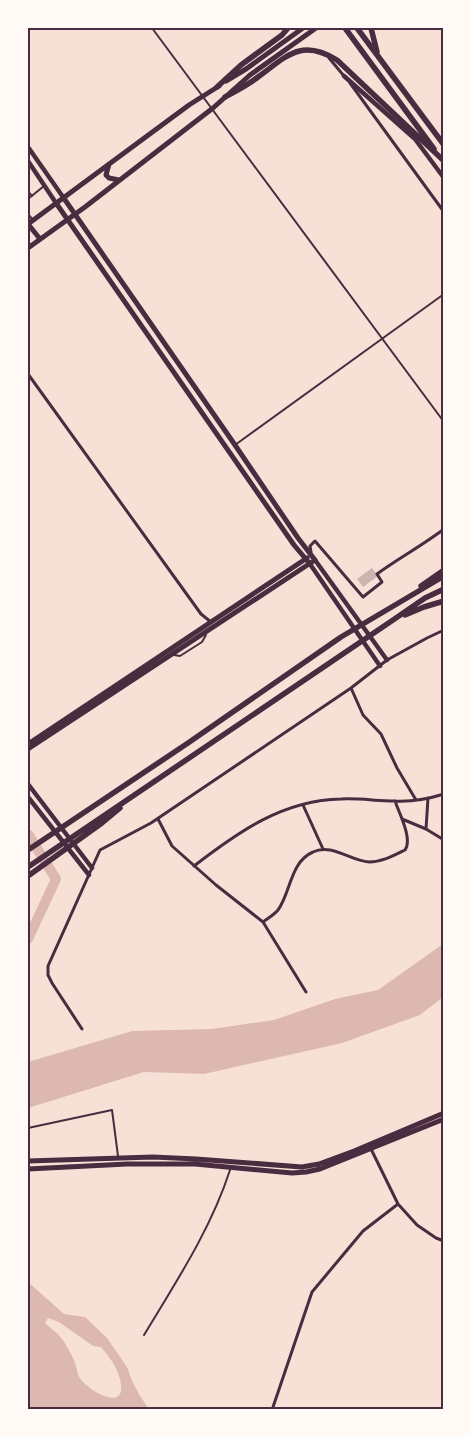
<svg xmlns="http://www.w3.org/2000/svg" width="471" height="1437" font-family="Rubik,sans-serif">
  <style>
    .water { fill: #dcb8b0; fill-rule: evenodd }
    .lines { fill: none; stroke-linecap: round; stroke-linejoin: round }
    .river { stroke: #dcb8b0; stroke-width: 10 }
    .building { fill: #ccb4b1 }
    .service { stroke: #4a2c40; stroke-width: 2 }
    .minor { stroke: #4a2c40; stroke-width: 3 }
    .tertiary { stroke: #4a2c40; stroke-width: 4.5 }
    .secondary { stroke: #4a2c40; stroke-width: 5 }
    .trunk { stroke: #4a2c40; stroke-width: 5.5 }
    .neatline { fill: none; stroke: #4a2c40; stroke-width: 2 }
  </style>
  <rect width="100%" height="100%" fill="#f7e1d7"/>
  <path class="water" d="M 443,944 L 443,997 L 420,1015 L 342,1043 L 204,1074 L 144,1072 L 28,1108 L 28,1062 L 132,1031 L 212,1029 L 274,1020 L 335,999 L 378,990 Z
    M 28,1282 L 64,1314 L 85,1317 L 107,1338 L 127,1367 L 132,1381 L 140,1396 L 149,1409 L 28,1409 ZM 48,1318 L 59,1322 L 93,1346 L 101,1347 C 110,1357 119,1370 121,1384 C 124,1407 101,1396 91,1389 C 88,1386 82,1382 80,1378 C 77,1374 77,1368 75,1363 C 72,1355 67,1346 62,1339 C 58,1333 50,1328 45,1323 Z"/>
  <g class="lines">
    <path class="river" d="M 28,834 L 56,879 L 28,939"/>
  </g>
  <path class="building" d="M 372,568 L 378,576 L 363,587 L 357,579 Z"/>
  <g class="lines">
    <path class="service" d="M 152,28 L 444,422
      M 28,191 L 32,196
      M 28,199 L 44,186
      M 28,214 L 33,220
      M 235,445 L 444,294
      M 174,655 L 180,656 L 202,642 L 206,635
      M 28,1128 L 112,1110 L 118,1156
      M 144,1335 C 176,1282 211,1229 230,1170"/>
    <path class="minor" d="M 329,58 L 344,76
      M 350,83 L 444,212
      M 28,374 L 201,614 L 211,622
      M 311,552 L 310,546 L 315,541 L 363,597 L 382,582 L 377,574 C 399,558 423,545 444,529
      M 351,688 L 363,715 L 381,734 L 397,768 L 416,800
      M 303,805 L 323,849
      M 158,819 L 172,846 L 216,885 L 263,922 L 306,992
      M 402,819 L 426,829 L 444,840
      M 426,829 L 428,798
      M 194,866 C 238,832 283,800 341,799 C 359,798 377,801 394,801 C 411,802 428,799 444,794
      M 263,922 C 268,918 274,915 278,910 C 291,892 290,862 313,852 C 332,843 350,861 369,862 C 382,862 393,856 405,850 C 413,839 399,813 395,801
      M 82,1029 L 52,983 L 48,975 L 48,966 L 100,850 L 151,823 L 351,688 L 387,660 L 427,638 L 444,630
      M 371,1149 L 398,1204 L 417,1225 L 436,1238 L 444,1241
      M 272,1410 L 312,1292 L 363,1231 L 398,1204"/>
    <path class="tertiary" d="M 344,76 L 415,139 L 444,178
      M 28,147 L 63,197
      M 28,161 L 56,203
      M 315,560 L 387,660
      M 310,564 L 380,666
      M 28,784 L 92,868
      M 28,797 L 89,875"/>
    <path class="secondary" d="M 226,81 L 246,69 L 303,28
      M 109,164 L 106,175 L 109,178 L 119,180
      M 56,203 L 294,545 L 310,564
      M 28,224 L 189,105 L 219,86
      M 28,224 L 40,239
      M 28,248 L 85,207 L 213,108 L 250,75 L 316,28
      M 28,744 L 307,558
      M 28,749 L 315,560 L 298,538 L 235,445 L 63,197
      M 28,1161 L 153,1157 L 196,1159 L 302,1167 L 319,1164 L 354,1151 L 444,1113
      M 28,1169 L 127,1164 L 195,1164 L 292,1173 L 306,1172 L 320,1169 L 444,1119"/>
    <path class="trunk" d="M 345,28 L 434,149
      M 357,28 L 444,145
      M 371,28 L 377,52
      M 217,87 L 241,65 L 282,35 L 288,28
      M 225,97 C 236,91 248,85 258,77 C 287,56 301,38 337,60 L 444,161
      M 421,586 L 444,570
      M 405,615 L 424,607 L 444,601
      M 28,850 L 188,743 L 341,637 L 444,576
      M 28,867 L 393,620 L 425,598 L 444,589
      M 28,876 L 102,823 L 120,808"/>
  </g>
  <rect width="471" height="1437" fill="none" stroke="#fffaf5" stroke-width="58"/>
  <rect x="29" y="29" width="413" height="1379" class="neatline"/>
</svg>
